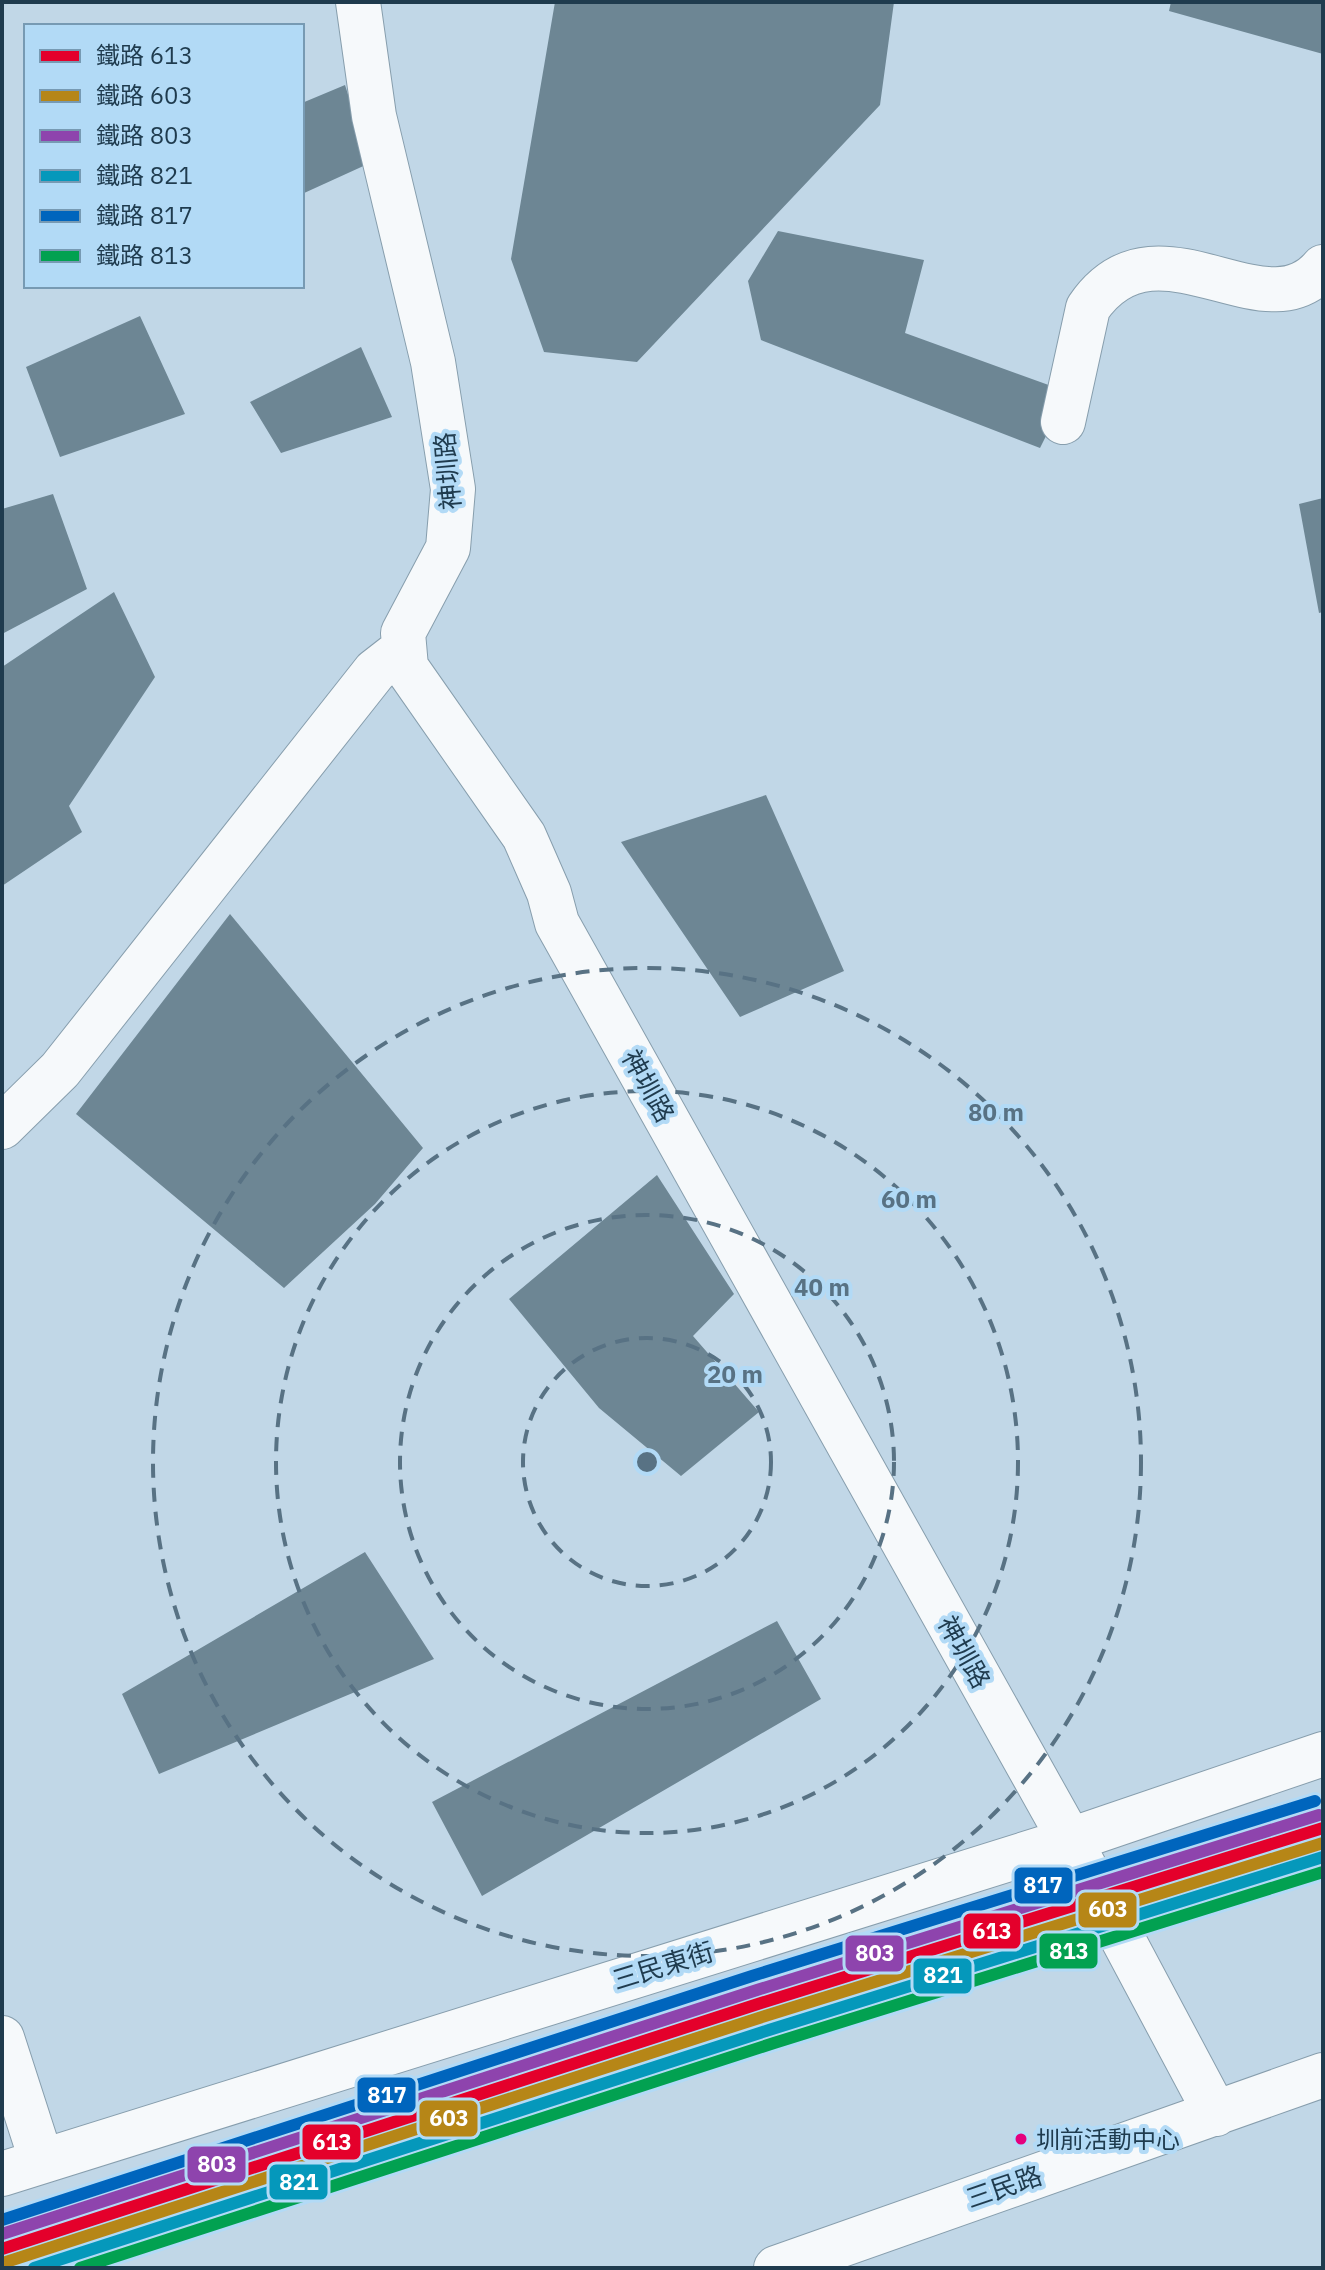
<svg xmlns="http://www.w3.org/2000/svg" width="1325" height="2270" font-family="'IBM Plex Sans','Noto Sans TC',sans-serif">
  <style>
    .building { fill: #6d8694 }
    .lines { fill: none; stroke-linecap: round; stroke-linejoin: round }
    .minor-casing { stroke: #879ead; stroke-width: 46 }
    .minor { stroke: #f6f9fb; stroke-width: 44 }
    .rail-1-casing { stroke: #b2daf6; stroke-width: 18 }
    .rail-2-casing { stroke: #b2daf6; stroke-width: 18 }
    .rail-3-casing { stroke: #b2daf6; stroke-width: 18 }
    .rail-4-casing { stroke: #b2daf6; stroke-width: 18 }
    .rail-5-casing { stroke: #b2daf6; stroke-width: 18 }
    .rail-6-casing { stroke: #b2daf6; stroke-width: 18 }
    .rail-1 { stroke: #e4002b; stroke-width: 12 }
    .rail-2 { stroke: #b68617; stroke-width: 12 }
    .rail-3 { stroke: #8e44ad; stroke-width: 12 }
    .rail-4 { stroke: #0598bb; stroke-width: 12 }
    .rail-5 { stroke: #0065bd; stroke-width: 12 }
    .rail-6 { stroke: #02a151; stroke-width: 12 }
    .ring { fill: none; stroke: #587284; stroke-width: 4; stroke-dasharray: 14 10 }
    .bus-dot { fill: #e5007d; stroke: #b2daf6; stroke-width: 3 }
    .labels { text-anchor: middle; stroke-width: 8; stroke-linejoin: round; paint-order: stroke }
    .bus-label { font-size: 24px; fill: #1f3b4e; stroke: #b2daf6; text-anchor: start }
    .street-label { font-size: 26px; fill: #1f3b4e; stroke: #b2daf6 }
    .centre { fill: #587284; stroke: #b2daf6; stroke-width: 4 }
    .ring-label { font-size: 24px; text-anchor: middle; font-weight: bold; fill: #587284; stroke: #b2daf6; stroke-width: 8; stroke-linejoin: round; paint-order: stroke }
    .line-badge { stroke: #b2daf6; stroke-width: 3 }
    .badge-label { font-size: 22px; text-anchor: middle; font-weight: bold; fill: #fff }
  </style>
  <rect width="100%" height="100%" fill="#c1d7e7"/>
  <path class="building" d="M 555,2 L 894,2 L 880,105 L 637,362 L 544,352 L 511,259 Z
    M 1171,2 L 1323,2 L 1323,54 L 1169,11 Z
    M 345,85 L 370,163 L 302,194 L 302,103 Z
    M 778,231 L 924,260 L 905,333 L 1068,392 L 1040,448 L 761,340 L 748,281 Z
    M 140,316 L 185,414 L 60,457 L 26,367 Z
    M 361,347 L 392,417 L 281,453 L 250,402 Z
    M 53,494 L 87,589 L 2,634 L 2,509 Z
    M 1323,498 L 1323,612 L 1319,613 L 1299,504 Z
    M 114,592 L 155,677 L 69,806 L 82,832 L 2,886 L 2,667 Z
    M 766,795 L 844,971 L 740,1017 L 621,842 Z
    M 230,914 L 423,1148 L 375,1204 L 284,1288 L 76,1114 Z
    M 657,1175 L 734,1294 L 693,1336 L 759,1412 L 681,1476 L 599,1408 L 509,1299 Z
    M 365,1552 L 434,1659 L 159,1774 L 122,1694 Z
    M 777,1621 L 821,1699 L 482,1896 L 432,1802 Z"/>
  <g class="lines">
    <g class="minor-casing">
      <path id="minor" d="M 358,2 L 374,116 L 433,362 L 453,489 L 448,548 L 403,633 L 406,667 L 524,836 L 549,893 L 557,923 L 1070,1840 L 1216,2114
        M 1063,422 L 1088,308 C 1156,208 1265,338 1323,267
        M 2,1127 L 60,1070 L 375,671 L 402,650
        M 2,2038 L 41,2159
        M 2,2174 L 1070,1840 L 1323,1754
        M 776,2268 L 1323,2075"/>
    </g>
    <use href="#minor" class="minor"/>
    <g class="rail-1-casing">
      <path id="rail-1" d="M 2,2249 L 761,2003 L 1323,1828"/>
    </g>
    <g class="rail-2-casing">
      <path id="rail-2" d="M 6,2262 L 765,2016 L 1323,1843"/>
    </g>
    <g class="rail-3-casing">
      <path id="rail-3" d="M 2,2234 L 757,1990 L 1319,1815"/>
    </g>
    <g class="rail-4-casing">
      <path id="rail-4" d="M 34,2268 L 769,2030 L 1323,1857"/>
    </g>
    <g class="rail-5-casing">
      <path id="rail-5" d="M 2,2220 L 752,1976 L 1315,1801"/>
    </g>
    <g class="rail-6-casing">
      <path id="rail-6" d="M 80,2268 L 774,2043 L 1323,1872"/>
    </g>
    <use href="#rail-1" class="rail-1"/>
    <use href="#rail-2" class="rail-2"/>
    <use href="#rail-3" class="rail-3"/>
    <use href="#rail-4" class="rail-4"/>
    <use href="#rail-5" class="rail-5"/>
    <use href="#rail-6" class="rail-6"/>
  </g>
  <g class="ring">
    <circle cx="647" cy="1462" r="124"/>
    <circle cx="647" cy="1462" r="247"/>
    <circle cx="647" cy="1462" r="371"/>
    <circle cx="647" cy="1462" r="494"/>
  </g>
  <circle class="bus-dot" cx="1021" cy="2139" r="7"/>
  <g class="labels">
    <g class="bus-label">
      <text x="1036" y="2148">圳前活動中心</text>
    </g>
    <g class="street-label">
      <text transform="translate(448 471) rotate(-95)" y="9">神圳路</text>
      <text transform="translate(648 1086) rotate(61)" y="9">神圳路</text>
      <text transform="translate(964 1652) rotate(61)" y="9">神圳路</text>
      <text transform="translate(663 1966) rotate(-17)" y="9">三民東街</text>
      <text transform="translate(1004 2187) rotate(-19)" y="9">三民路</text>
    </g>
  </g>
  <circle cx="647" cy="1462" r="12" class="centre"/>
  <g class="ring-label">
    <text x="996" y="1121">80 m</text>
    <text x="909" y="1208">60 m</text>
    <text x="822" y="1296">40 m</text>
    <text x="735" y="1383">20 m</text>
  </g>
  <g class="line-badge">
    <rect x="1013" y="1866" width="61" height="39" rx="8" fill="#0065bd"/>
    <rect x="1077" y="1891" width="61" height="38" rx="8" fill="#b68617"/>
    <rect x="962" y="1912" width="60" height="38" rx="8" fill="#e4002b"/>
    <rect x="1038" y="1932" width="61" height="38" rx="8" fill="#02a151"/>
    <rect x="844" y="1934" width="61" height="39" rx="8" fill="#8e44ad"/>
    <rect x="912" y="1957" width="61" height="38" rx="8" fill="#0598bb"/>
    <rect x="356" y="2076" width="61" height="38" rx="8" fill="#0065bd"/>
    <rect x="418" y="2099" width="61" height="39" rx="8" fill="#b68617"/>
    <rect x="301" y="2123" width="61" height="38" rx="8" fill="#e4002b"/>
    <rect x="186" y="2145" width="61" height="39" rx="8" fill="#8e44ad"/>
    <rect x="268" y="2163" width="61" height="38" rx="8" fill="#0598bb"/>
  </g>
  <g class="badge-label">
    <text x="1043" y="1893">817</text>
    <text x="1108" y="1917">603</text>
    <text x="992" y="1939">613</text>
    <text x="1069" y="1959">813</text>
    <text x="875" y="1961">803</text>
    <text x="943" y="1983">821</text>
    <text x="387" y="2103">817</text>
    <text x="449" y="2126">603</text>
    <text x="332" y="2150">613</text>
    <text x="217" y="2172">803</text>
    <text x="299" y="2190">821</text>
  </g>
  <rect width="1325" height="2270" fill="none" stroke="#1f3b4e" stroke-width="8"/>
  <rect x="24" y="24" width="280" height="264" fill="#b2daf6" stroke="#779ab3" stroke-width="2"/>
  <rect x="40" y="50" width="40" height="12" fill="#e4002b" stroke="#779ab3" stroke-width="2"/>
  <text x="96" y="64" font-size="24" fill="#1f3b4e">鐵路 613</text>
  <rect x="40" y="90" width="40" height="12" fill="#b68617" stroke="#779ab3" stroke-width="2"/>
  <text x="96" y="104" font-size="24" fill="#1f3b4e">鐵路 603</text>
  <rect x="40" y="130" width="40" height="12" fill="#8e44ad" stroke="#779ab3" stroke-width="2"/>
  <text x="96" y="144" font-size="24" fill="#1f3b4e">鐵路 803</text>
  <rect x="40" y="170" width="40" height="12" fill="#0598bb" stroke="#779ab3" stroke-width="2"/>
  <text x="96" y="184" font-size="24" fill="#1f3b4e">鐵路 821</text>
  <rect x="40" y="210" width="40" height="12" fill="#0065bd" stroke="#779ab3" stroke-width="2"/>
  <text x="96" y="224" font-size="24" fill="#1f3b4e">鐵路 817</text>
  <rect x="40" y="250" width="40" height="12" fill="#02a151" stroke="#779ab3" stroke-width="2"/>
  <text x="96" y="264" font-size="24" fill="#1f3b4e">鐵路 813</text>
</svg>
